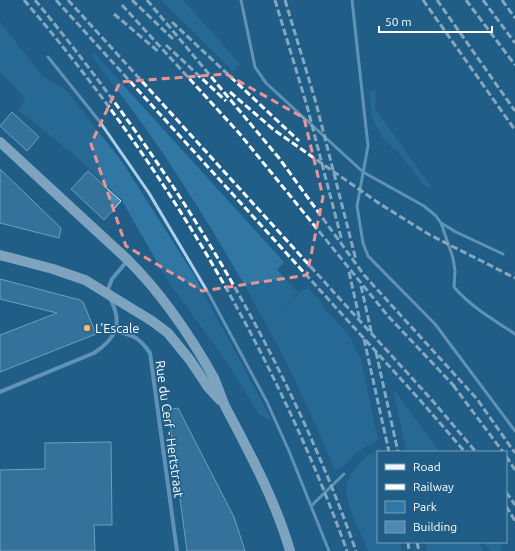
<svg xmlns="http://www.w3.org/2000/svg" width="515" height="551" font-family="Ubuntu,sans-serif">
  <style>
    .green { fill: #3077a4 }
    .building { fill: #4c8ab2; stroke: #cfe8f8 }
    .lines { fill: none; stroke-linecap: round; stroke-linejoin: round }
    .service { stroke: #aad1ea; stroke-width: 3 }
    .minor { stroke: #aad1ea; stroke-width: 4 }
    .primary { stroke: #eef7fe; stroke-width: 10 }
    .rail { stroke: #fff; stroke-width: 3; stroke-dasharray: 7 3; stroke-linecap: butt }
    .marked { fill: none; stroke: #ea9494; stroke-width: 3; stroke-dasharray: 8 5; stroke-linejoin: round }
    .poi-dot { fill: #f8b86a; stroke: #205e88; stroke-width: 1.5 }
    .labels { text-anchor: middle; stroke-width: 3; stroke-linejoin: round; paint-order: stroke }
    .poi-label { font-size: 13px; fill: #fff; stroke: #205e88; text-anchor: start }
    .street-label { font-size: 13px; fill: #fff; stroke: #205e88 }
  </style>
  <rect width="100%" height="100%" fill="#205e88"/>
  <path class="green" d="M 161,0 L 183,0 L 240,64 L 233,71 Z
    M 0,22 L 43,77 L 66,90 L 123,163 L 194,275 L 272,421 L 259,414 L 229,365 L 168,281 L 121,199 L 71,152 L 19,111 L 25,98 L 0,72 Z
    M 95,54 L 284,262 L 277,270 L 298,293 L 270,320 L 302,291 L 308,288 L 319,300 L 324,308 L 352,339 L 355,350 L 360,356 L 378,440 L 355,453 L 344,466 L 335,470 C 291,362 234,261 170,164 C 146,126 118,92 92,56 Z
    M 372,90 L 376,92 L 375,109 L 432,188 L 424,185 L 403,157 L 382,137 L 372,116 L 369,93 Z
    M 393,389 L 440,452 L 407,452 Z
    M 380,448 L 381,452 L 378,452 L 378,542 L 400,542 L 402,551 L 368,551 C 362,533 350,515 347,496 C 343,476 364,456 380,448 Z
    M 425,542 L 479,542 L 484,551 L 427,551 Z
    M 484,542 L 499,542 L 502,551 L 490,551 Z"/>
  <path class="building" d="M 12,112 L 39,137 L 27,151 L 0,126 Z
    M 0,169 L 61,228 L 59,238 L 0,223 Z
    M 88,171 L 121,201 L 104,220 L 71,189 Z
    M 0,279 L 80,300 L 83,302 L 96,334 L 0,372 L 0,335 L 57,313 L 0,299 Z
    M 178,408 L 234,517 L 245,551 L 187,551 L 168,410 Z
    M 111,442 L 112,525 L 94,525 L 95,551 L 0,551 L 0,470 L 45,469 L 45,443 Z"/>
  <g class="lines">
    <path class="service" d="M 241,0 L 255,67 L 266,83 L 363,172 L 424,206 L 436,216 L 441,223 L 453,258 L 455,271 L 454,287 C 471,307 494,320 515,334
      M 352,0 L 368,146 L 357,206 L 363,243 L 368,256 L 435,324 L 515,431
      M 48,57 L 100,122 L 149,193 L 210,296 L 267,402 L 289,451 L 329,551
      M 441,223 L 456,232 L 503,254
      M 311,506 L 344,474"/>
    <path class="minor" d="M 107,292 L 112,279 L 127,261
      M 115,331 C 133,335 139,337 150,353 L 177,551
      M 0,392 L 94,353 C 117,338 123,323 110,298"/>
    <path class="primary" d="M 0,142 L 128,260 C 163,295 190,335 214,378 C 218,387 221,397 225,406 C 250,454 275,499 290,551
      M 0,255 L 53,269 L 85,280 L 152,321 L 168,333 L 190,360 L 208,387 L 220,400"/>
    <path class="rail" d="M 24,0 C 163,162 275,351 347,551
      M 35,0 C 172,166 284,348 356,551
      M 56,0 L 420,400 L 465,452
      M 68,0 L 431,399 L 476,452
      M 132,0 L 173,39
      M 147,0 L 279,158 L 364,275 L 477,399 L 515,453
      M 275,0 L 307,106 L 342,241
      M 285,0 L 316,103 L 356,260
      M 423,0 L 515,130
      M 437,0 L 515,111
      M 466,0 L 515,65
      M 483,0 L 515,43
      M 502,0 L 515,18
      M 122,5 L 239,133 L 388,316 L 456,388
      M 114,14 L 159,52
      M 172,22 L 299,141
      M 166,45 L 226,101
      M 230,92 L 274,130 L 380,204 L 430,235 L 515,278
      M 349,272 L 360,321
      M 361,286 L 372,335
      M 364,339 L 389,452
      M 376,352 L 398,452
      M 453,385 L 503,452
      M 506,456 L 515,470
      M 506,492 L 515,505
      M 506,506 L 515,521
      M 408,542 L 409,551
      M 417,542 L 419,551"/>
  </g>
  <path d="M0 0H515V551H0ZM 226,74 L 304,118 L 323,197 L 307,275 L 202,291 L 126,246 L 91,144 L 120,82 Z" fill="#205e88" fill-opacity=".55" fill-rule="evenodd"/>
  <path class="marked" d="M 226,74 L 304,118 L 323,197 L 307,275 L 202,291 L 126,246 L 91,144 L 120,82 Z"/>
  <circle class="poi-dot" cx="87" cy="328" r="4"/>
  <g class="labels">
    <g class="poi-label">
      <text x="95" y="333">L'Escale</text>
    </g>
    <g class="street-label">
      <text transform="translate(170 429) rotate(82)" y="5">Rue du Cerf - Hertstraat</text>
    </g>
  </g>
  <rect x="377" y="451" width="130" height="92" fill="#205e88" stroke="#799eb8"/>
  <rect x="385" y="464" width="20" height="6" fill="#eef7fe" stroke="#799eb8"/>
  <text x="413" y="471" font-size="12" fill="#ffffff">Road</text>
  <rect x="385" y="484" width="20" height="6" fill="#ffffff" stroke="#799eb8"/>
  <text x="413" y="491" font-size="12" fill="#ffffff">Railway</text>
  <rect x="385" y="501" width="20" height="12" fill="#3077a4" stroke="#799eb8"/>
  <text x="413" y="511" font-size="12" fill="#ffffff">Park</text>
  <rect x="385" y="521" width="20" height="12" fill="#4c8ab2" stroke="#799eb8"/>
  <text x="413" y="531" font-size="12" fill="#ffffff">Building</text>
  <path d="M379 26v6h113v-6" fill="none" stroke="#ffffff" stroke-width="2"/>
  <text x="385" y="26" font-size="12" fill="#ffffff" stroke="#205e88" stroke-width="3" paint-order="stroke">50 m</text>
</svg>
